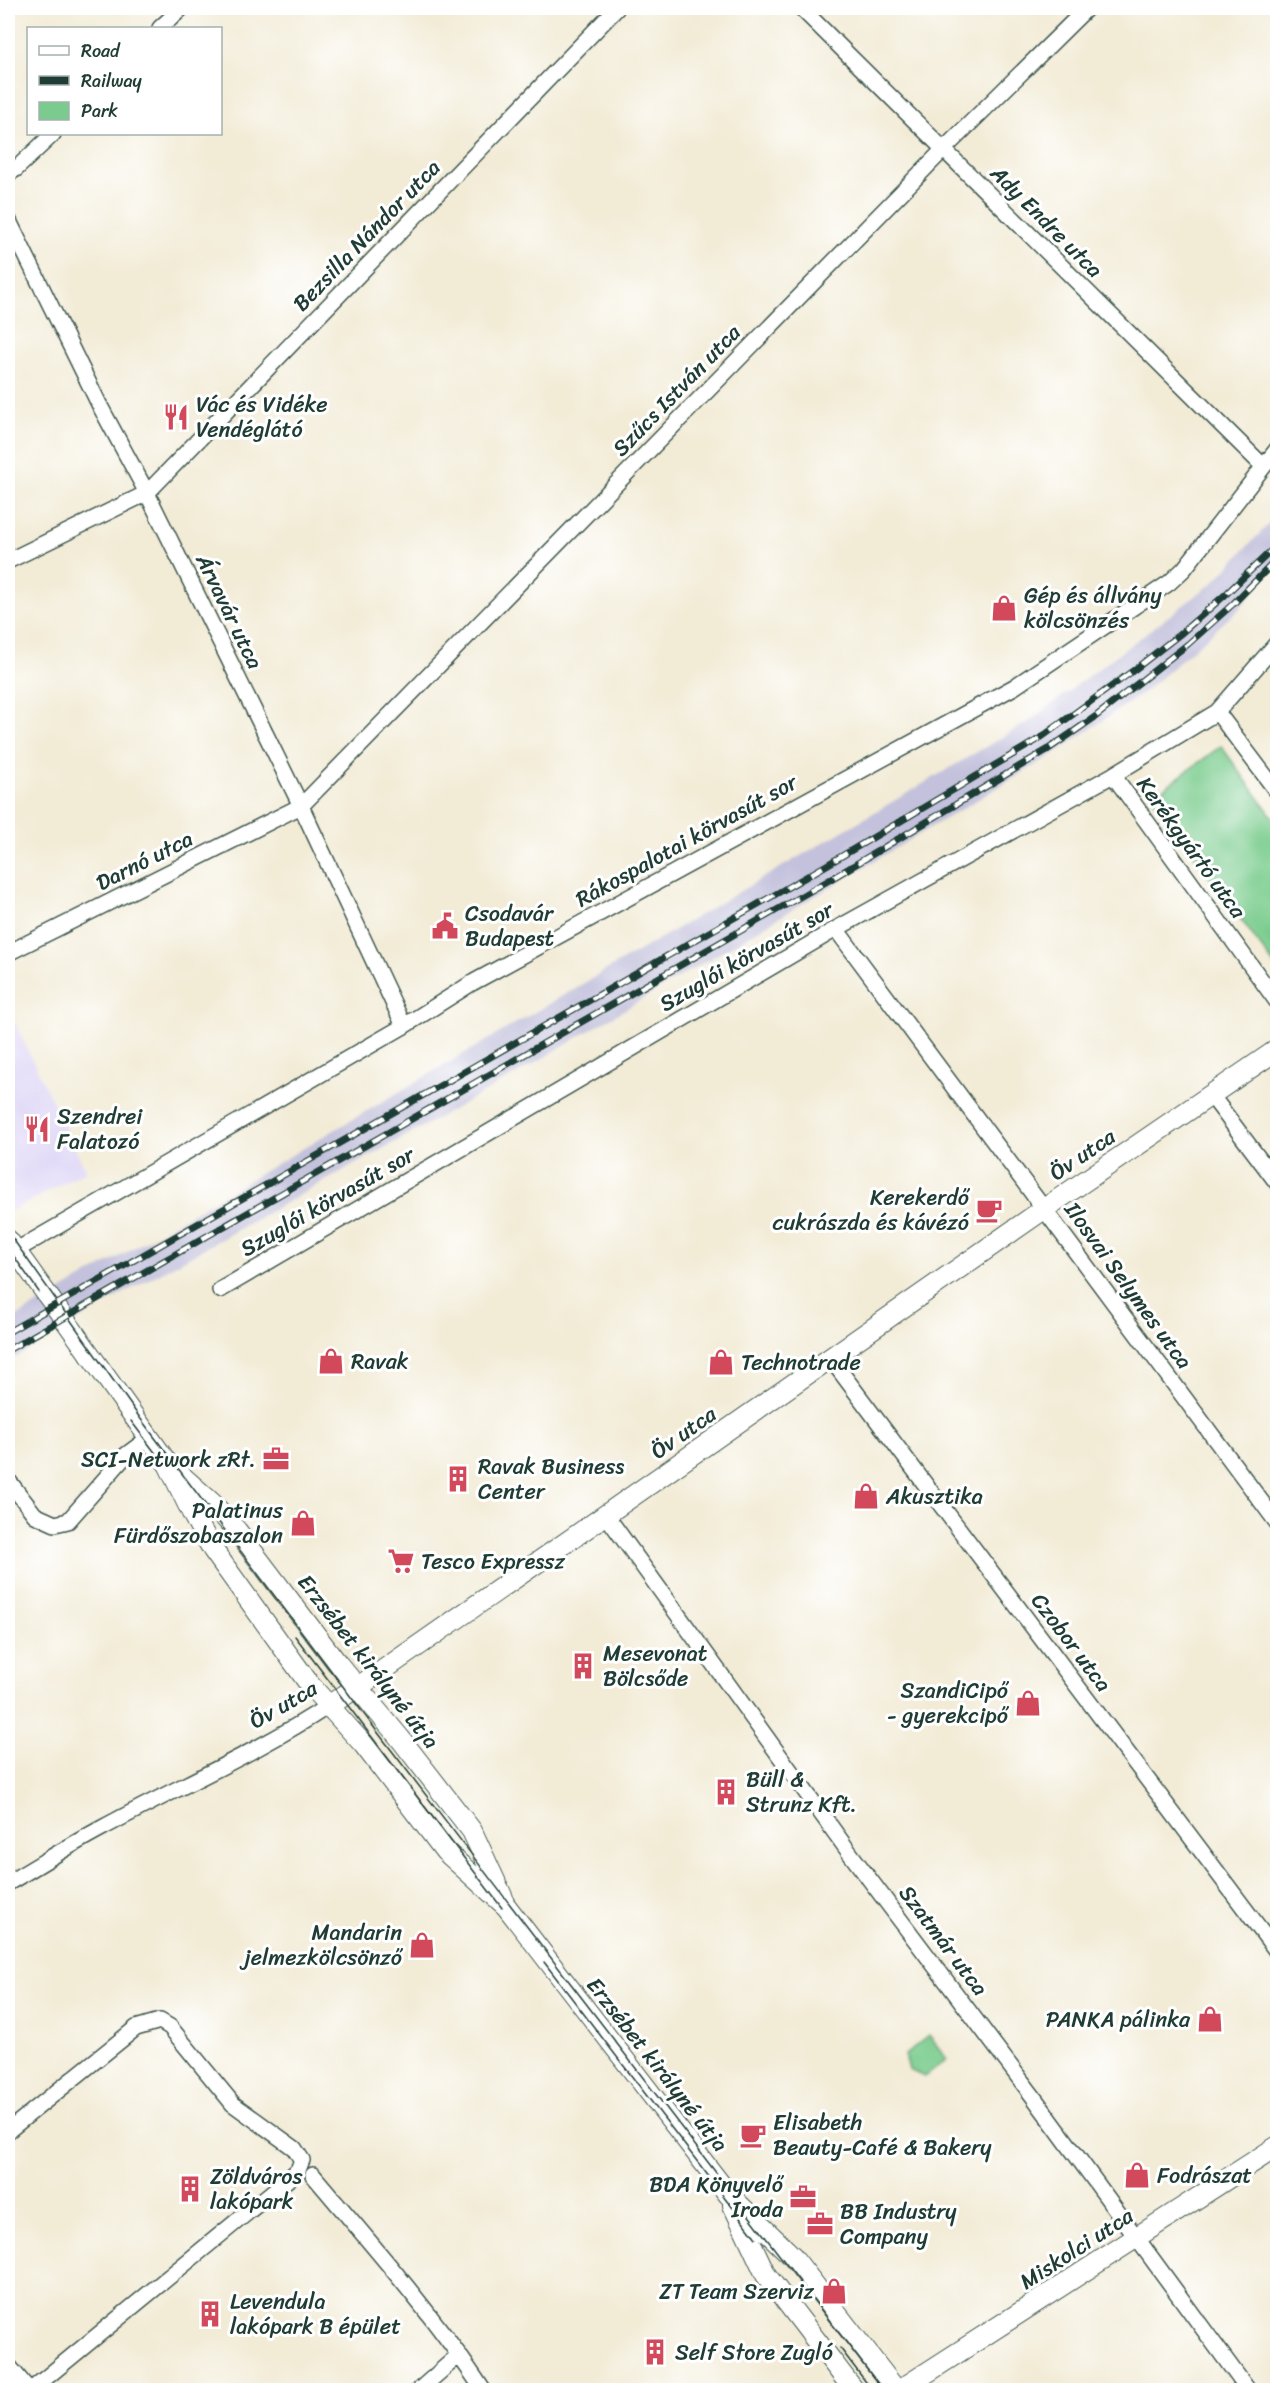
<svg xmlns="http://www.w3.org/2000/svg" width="1285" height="2398" font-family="Sriracha,sans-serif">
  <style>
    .built { fill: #ded5f6 }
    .railway { fill: #c3c1dc }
    .green { fill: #7acc8e; stroke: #4c8461; stroke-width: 1.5 }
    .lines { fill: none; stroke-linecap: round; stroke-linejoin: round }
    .minor-casing { stroke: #3f574c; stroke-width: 18 }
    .tertiary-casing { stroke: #3f574c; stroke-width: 22 }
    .minor { stroke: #fff; stroke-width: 15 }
    .tertiary { stroke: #fff; stroke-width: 20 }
    .tram { stroke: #1f3d34; stroke-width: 1.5 }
    .rail-casing { stroke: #1f3d34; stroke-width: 7 }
    .rail { stroke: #fff; stroke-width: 4.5; stroke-dasharray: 14; stroke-linecap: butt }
    .labels { text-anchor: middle; stroke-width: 6; stroke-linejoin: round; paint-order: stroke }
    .street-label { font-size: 22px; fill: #1f3d34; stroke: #fff }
    .poi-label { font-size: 22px; fill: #1f3d34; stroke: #fff; text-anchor: start }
  </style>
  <rect width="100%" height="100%" fill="#fff"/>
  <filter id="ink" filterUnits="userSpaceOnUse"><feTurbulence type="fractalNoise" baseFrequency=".0167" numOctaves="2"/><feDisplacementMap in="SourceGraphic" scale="12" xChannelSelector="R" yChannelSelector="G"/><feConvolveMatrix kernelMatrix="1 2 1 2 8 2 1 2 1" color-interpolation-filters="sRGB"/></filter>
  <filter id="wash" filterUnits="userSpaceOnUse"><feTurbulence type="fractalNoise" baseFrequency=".008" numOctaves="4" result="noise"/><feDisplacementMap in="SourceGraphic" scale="24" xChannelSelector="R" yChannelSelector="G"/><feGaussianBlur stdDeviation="1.35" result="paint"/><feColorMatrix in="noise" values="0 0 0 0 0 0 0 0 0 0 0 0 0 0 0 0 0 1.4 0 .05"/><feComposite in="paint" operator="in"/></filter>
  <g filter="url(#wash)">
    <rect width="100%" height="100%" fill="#f2ebd6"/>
    <path class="built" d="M 8,1009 L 86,1171 L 10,1212 L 8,1209 Z"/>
    <path class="railway" d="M 1277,515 L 1277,563 L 1237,611 L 1144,692 L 1054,754 L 506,1080 L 115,1298 L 8,1362 L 8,1322 L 1028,722 L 1214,582 Z"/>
    <path class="green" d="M 1221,746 L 1277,823 L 1277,969 L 1152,797 Z
      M 929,2035 L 947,2059 L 924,2077 L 909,2070 L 905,2055 Z"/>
  </g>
  <g filter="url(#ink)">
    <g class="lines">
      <g class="minor-casing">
        <path id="minor" d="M 801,8 L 1263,466
          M 160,28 L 182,8
          M 8,174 L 16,169 L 53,134
          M 8,219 L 100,406 L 147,493 L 301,806 L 404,1026
          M 8,561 L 147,493 L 617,8
          M 1217,712 L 1278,793
          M 1113,775 L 1278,1003
          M 836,929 L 1278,1524
          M 8,953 L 301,806 L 943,150 L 1087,8
          M 1211,1095 L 1278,1184
          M 8,1255 L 404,1026 L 472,983 L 1014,687 L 1169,583 L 1184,569 L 1278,448
          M 220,1290 L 836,929 L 1113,775 L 1217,712 L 1278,642
          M 831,1359 L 1278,1953
          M 8,1480 L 35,1515 L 55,1524 L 68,1521 L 126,1455 L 149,1438
          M 606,1515 L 849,1852 L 1032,2095 L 1248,2390
          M 8,1883 C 39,1865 70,1845 102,1828 C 177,1787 257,1753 328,1706
          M 8,2131 L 136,2028 L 160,2021 L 170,2027 L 233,2104 L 294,2148 L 302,2160 L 298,2170 L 287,2180 L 31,2390
          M 313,2175 C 372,2245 433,2314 483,2390
          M 8,2365 L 29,2390
          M 419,2390 L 459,2355"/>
      </g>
      <g class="tertiary-casing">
        <path id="tertiary" d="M 8,1240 L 168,1464 L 194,1517 L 213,1550 L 310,1685 L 364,1745 L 445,1851 L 506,1906 L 728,2194 L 792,2256 L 896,2390
          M 176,1471 L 212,1503 L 237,1531 L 337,1663 L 399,1737 L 472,1831 L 503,1898
          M 328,1706 L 379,1673 L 1044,1209 L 1278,1049
          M 733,2205 L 766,2275 L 854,2390
          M 900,2390 L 1278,2146"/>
      </g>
      <use href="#minor" class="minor"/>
      <use href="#tertiary" class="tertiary"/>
      <path class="tram" d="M 8,1232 L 140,1418 L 379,1734 L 883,2390
        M 8,1248 L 39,1292
        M 131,1421 L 160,1459
        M 295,1636 L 502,1908
        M 544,1962 L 756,2238
        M 840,2348 L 872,2390"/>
      <g class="rail-casing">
        <path id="rail" d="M 8,1332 L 825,866 L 1039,739 L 1134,670 L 1180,634 L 1225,595 L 1278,544
          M 8,1350 L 831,879 L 1047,750 L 1095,717 L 1188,644 L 1233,604 L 1278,558"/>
      </g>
      <use href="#rail" class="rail"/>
    </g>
  </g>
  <defs>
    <g id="restaurant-bare" transform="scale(2.07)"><path d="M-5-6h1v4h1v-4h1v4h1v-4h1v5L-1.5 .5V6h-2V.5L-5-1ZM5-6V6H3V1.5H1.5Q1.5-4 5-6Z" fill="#d1495b" stroke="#fff" stroke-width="2.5" paint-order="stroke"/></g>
    <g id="shop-bare" transform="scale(2.07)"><path d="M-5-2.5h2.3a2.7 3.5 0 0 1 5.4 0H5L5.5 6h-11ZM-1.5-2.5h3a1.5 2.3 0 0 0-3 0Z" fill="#d1495b" stroke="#fff" stroke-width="2.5" paint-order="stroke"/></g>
    <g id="civic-bare" transform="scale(2.07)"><path d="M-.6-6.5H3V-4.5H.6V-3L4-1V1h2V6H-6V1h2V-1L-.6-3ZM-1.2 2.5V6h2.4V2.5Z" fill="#d1495b" stroke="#fff" stroke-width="2.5" paint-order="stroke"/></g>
    <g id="cafe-bare" transform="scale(2.07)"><path d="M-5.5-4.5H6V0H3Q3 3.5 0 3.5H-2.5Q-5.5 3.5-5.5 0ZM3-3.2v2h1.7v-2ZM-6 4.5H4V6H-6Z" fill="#d1495b" stroke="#fff" stroke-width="2.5" paint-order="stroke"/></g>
    <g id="office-bare" transform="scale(2.07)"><path d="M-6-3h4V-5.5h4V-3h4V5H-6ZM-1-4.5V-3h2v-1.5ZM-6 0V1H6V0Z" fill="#d1495b" stroke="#fff" stroke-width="2.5" paint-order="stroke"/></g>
    <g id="building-bare" transform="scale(2.07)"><path d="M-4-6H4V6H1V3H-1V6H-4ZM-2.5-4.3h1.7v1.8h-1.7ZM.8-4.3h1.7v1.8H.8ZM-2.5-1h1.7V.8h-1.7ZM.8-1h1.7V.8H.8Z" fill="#d1495b" stroke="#fff" stroke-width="2.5" paint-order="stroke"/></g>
    <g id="supermarket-bare" transform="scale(2.07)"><path d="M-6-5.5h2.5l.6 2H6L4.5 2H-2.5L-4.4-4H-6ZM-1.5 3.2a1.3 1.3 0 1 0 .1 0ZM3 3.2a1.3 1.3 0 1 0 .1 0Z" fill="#d1495b" stroke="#fff" stroke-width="2.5" paint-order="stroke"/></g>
  </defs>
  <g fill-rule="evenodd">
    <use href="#restaurant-bare" x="176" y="417"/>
    <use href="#shop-bare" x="1004" y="608"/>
    <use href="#civic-bare" x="445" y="926"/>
    <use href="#restaurant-bare" x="37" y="1129"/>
    <use href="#cafe-bare" x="989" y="1210"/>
    <use href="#shop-bare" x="331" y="1361"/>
    <use href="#shop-bare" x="721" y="1362"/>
    <use href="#office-bare" x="276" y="1459"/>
    <use href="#building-bare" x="458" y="1479"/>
    <use href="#shop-bare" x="866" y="1496"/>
    <use href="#shop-bare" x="303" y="1523"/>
    <use href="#supermarket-bare" x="401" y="1561"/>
    <use href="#building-bare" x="583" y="1666"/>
    <use href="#shop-bare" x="1028" y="1703"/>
    <use href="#building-bare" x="726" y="1792"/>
    <use href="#shop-bare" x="422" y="1945"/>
    <use href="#shop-bare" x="1210" y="2019"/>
    <use href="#cafe-bare" x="753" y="2135"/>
    <use href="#shop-bare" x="1137" y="2175"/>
    <use href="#building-bare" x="190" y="2189"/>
    <use href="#office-bare" x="803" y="2197"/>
    <use href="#office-bare" x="820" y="2224"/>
    <use href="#shop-bare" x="834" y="2291"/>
    <use href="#building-bare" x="210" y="2314"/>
    <use href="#building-bare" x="655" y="2352"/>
  </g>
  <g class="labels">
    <g class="street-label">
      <text transform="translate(1047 221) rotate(45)" y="8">Ady Endre utca</text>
      <text transform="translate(366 235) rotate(-46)" y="8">Bezsilla Nándor utca</text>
      <text transform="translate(676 390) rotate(-46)" y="8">Szűcs István utca</text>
      <text transform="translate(230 611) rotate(64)" y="8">Árvavár utca</text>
      <text transform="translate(686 840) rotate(-29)" y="8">Rákospalotai körvasút sor</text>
      <text transform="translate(1192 847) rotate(54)" y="8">Kerékgyártó utca</text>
      <text transform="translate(144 860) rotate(-27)" y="8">Darnó utca</text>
      <text transform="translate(746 956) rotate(-30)" y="8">Szuglói körvasút sor</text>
      <text transform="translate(1082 1154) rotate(-34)" y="8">Öv utca</text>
      <text transform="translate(327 1201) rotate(-30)" y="8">Szuglói körvasút sor</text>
      <text transform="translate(1129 1285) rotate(54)" y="8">Ilosvai Selymes utca</text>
      <text transform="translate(683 1432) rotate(-35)" y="8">Öv utca</text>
      <text transform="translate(1072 1642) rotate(53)" y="8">Czobor utca</text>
      <text transform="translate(369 1661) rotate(52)" y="8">Erzsébet királyné útja</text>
      <text transform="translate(283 1704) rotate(-30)" y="8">Öv utca</text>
      <text transform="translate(944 1940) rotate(53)" y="8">Szatmár utca</text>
      <text transform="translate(658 2064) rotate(52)" y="8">Erzsébet királyné útja</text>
      <text transform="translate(1076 2248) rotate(-33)" y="8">Miskolci utca</text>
    </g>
    <g class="poi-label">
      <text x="196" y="412">Vác és Vidéke<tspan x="196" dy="25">Vendéglátó</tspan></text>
      <text x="1024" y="603">Gép és állvány<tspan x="1024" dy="25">kölcsönzés</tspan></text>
      <text x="465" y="921">Csodavár<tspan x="465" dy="25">Budapest</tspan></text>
      <text x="57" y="1124">Szendrei<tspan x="57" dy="25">Falatozó</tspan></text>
      <text x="969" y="1205" text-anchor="end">Kerekerdő<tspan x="969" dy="25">cukrászda és kávézó</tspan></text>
      <text x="351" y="1369">Ravak</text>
      <text x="741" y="1370">Technotrade</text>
      <text x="256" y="1467" text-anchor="end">SCI-Network zRt.</text>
      <text x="478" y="1474">Ravak Business<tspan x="478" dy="25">Center</tspan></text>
      <text x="886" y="1504">Akusztika</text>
      <text x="283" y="1518" text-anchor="end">Palatinus<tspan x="283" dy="25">Fürdőszobaszalon</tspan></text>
      <text x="421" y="1569">Tesco Expressz</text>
      <text x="603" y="1661">Mesevonat<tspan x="603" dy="25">Bölcsőde</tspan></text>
      <text x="1008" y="1698" text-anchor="end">SzandiCipő<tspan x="1008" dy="25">- gyerekcipő</tspan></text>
      <text x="746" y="1787">Büll &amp;<tspan x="746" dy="25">Strunz Kft.</tspan></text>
      <text x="402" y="1940" text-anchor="end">Mandarin<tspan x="402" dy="25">jelmezkölcsönző</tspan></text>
      <text x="1190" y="2027" text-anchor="end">PANKA pálinka</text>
      <text x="773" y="2130">Elisabeth<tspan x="773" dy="25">Beauty-Café &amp; Bakery</tspan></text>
      <text x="1157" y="2183">Fodrászat</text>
      <text x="210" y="2184">Zöldváros<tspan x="210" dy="25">lakópark</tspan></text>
      <text x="783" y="2192" text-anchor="end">BDA Könyvelő<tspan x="783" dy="25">Iroda</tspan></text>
      <text x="840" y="2219">BB Industry<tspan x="840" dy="25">Company</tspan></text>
      <text x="814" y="2299" text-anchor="end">ZT Team Szerviz</text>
      <text x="230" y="2309">Levendula<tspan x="230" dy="25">lakópark B épület</tspan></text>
      <text x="675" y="2360">Self Store Zugló</text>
    </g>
  </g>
  <rect width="1285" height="2398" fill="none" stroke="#fff" stroke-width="30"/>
  <rect x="27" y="27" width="195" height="108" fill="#ffffff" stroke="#a5b1ae" stroke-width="1.5"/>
  <rect x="39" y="46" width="30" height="9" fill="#ffffff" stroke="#a5b1ae" stroke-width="1.5"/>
  <text x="81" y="57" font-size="18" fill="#1f3d34">Road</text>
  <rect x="39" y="76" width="30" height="9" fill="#1f3d34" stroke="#a5b1ae" stroke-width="1.5"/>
  <text x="81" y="87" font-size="18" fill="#1f3d34">Railway</text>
  <rect x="39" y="102" width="30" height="18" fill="#7acc8e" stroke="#a5b1ae" stroke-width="1.5"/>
  <text x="81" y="117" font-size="18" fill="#1f3d34">Park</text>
</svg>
